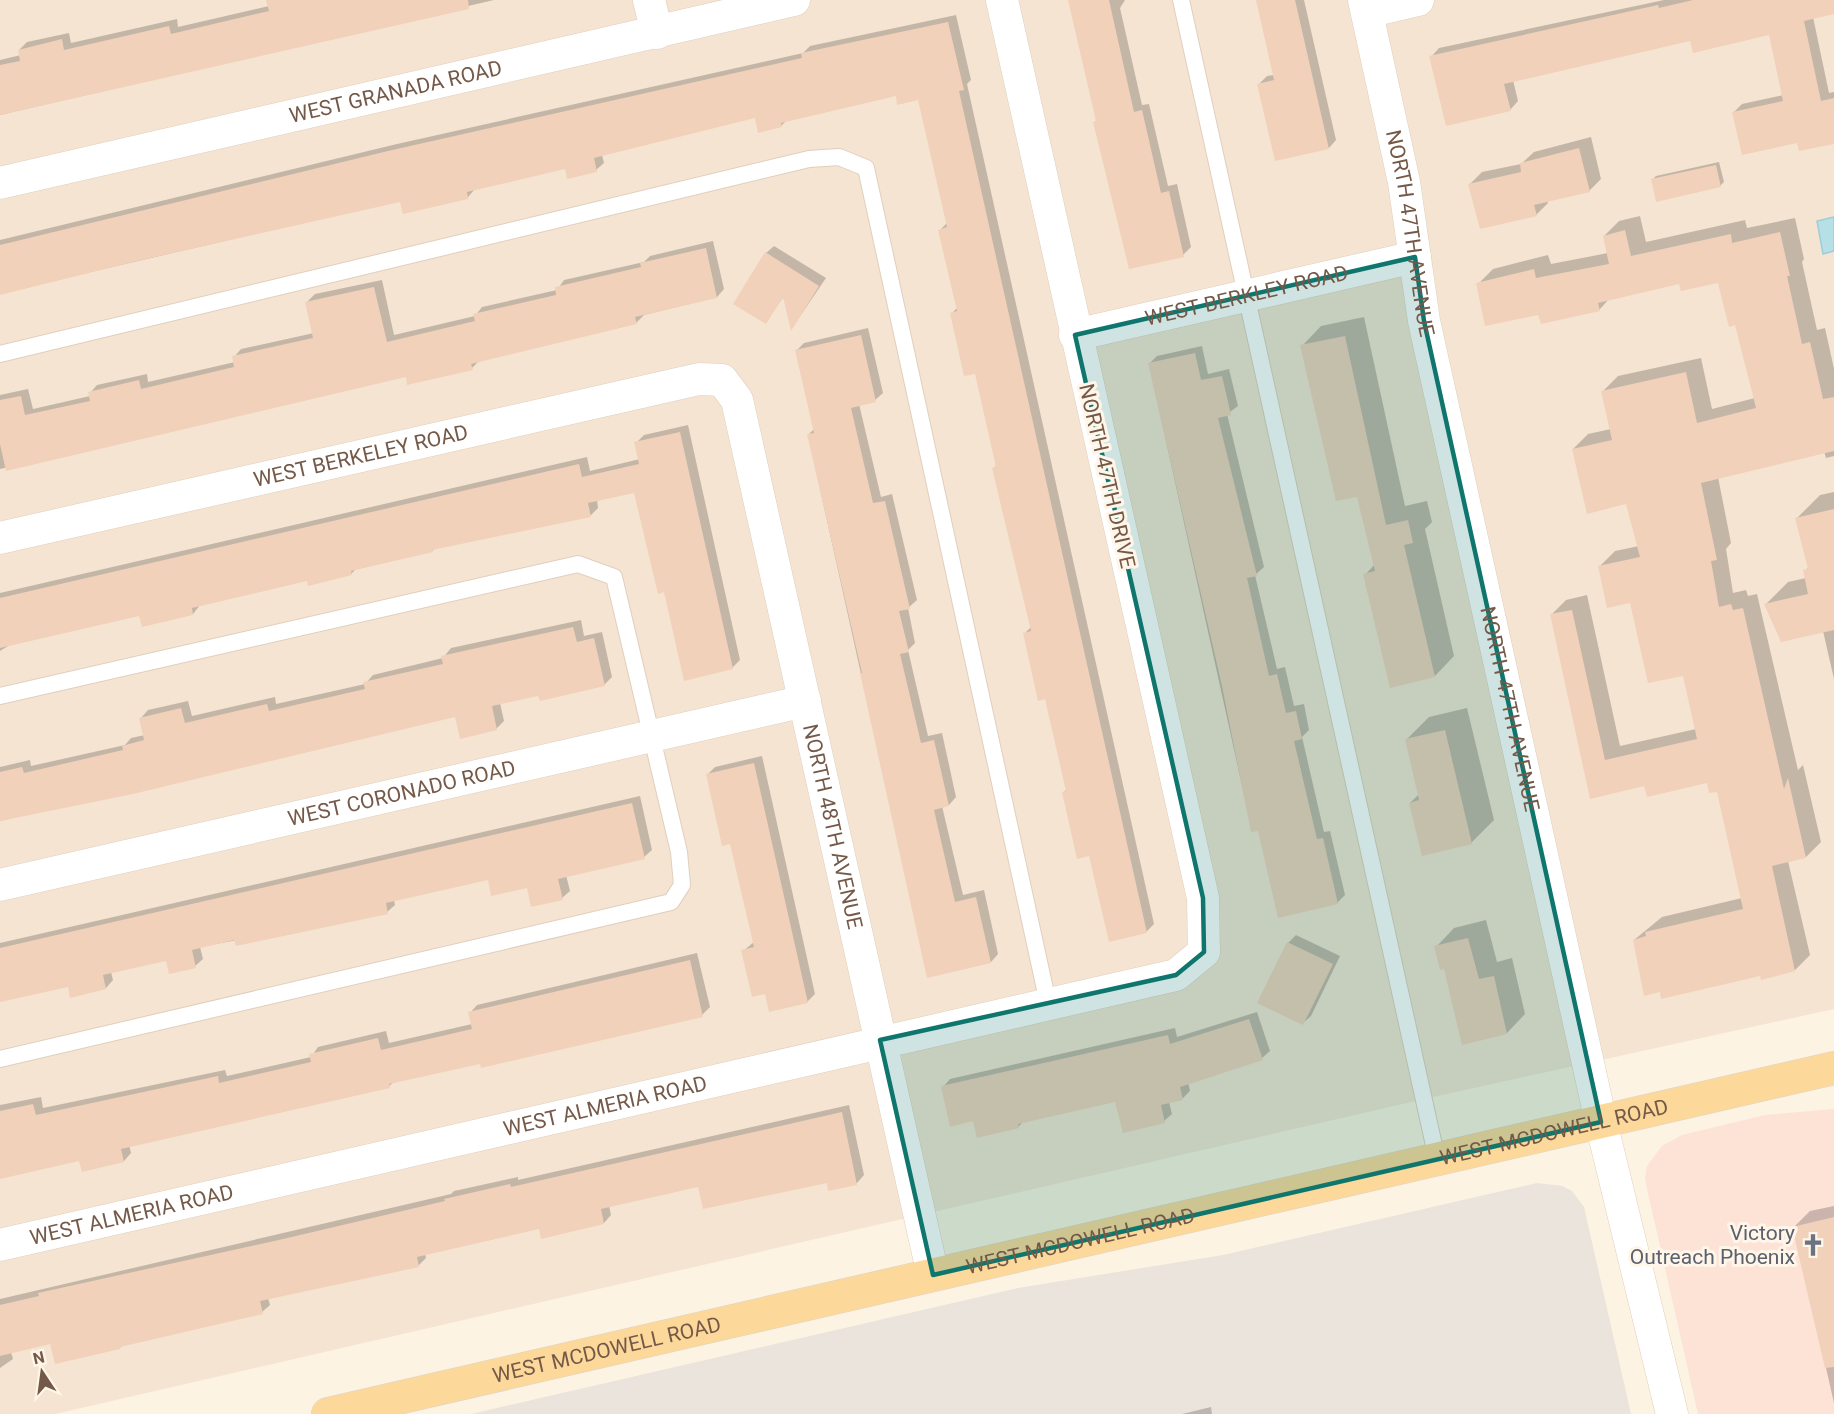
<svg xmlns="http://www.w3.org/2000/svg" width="1834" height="1414" font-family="Roboto,sans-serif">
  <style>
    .residential { fill: #f4e4d1 }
    .commercial { fill: #fde2d6 }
    .industrial { fill: #ebe4dd }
    .water { fill: #b7dfe6; stroke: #9dced8; stroke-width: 1.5 }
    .shadow { fill: #0003 }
    .building { fill: #f2d1ba }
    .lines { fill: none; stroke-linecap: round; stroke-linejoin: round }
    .lane-casing { stroke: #e1cfbe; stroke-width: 18 }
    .street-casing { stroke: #e1cfbe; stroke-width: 33 }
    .primary-casing { stroke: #dbd4cf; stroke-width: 34 }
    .lane { stroke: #fff; stroke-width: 16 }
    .street { stroke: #fff; stroke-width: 32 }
    .primary { stroke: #fcd89a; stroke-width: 33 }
    .marked { fill: #0f766e; fill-opacity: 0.2; stroke: #0f766e; stroke-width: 4.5; stroke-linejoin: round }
    .labels { text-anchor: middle; stroke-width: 6; stroke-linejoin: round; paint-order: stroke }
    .street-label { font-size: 21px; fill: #745948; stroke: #fff6e9 }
    .worship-label { font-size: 21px; fill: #5b616d; stroke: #fff6e9; text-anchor: end }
  </style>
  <rect width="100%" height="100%" fill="#fcf3e2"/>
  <path class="residential" d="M 0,0 L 1834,0 L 1834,1009 L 1433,1097 L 55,1414 L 0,1414 Z"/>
  <path class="commercial" d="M 1834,1109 L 1834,1414 L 1698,1414 L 1648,1193 L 1645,1179 L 1647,1166 L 1662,1146 L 1682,1135 L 1765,1115 Z"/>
  <path class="industrial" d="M 1537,1183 L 1562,1186 L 1572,1191 L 1584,1207 L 1631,1414 L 471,1414 L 1018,1288 L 1223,1255 Z"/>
  <path class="water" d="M 1834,217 L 1834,251 L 1823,254 L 1817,221 Z"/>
  <path class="shadow" d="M 268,0 L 494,0 L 0,115 L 0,60 L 21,55 L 19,50 L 27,42 L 69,33 L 71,43 L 177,19 L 178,27 L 269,6 Z
    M 1070,0 L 1125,0 L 1120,8 L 1142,105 L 1149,104 L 1168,186 L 1177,184 L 1191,247 L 1183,255 L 1095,122 L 1097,119 Z
    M 1257,0 L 1304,0 L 1336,140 L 1329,148 L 1259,84 L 1267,76 L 1274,75 Z
    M 1664,0 L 1834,0 L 1834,13 L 1813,17 L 1829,93 L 1834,92 L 1834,142 L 1798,141 L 1734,112 L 1742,104 L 1784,95 L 1771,33 L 1691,39 L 1513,80 L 1518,101 L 1510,110 L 1431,57 L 1439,48 Z
    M 956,15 L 971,80 L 967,84 L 1154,924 L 1147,931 L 1110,940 L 1090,854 L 1063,793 L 1067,789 L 1046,697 L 1024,634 L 1031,627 L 993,469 L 997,465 L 976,372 L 951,314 L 958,307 L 940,230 L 948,222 L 919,98 L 897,95 L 787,120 L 781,126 L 756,116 L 602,155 L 604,163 L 596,170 L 566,168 L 475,189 L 468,197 L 401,200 L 0,293 L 0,240 L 397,144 L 803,53 L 810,46 Z
    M 1591,137 L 1601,179 L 1589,191 L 1547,200 L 1548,203 L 1536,215 L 1470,184 L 1482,172 L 1521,164 L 1534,152 Z
    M 1719,162 L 1724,182 L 1720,186 L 1653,179 L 1656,176 Z
    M 1640,216 L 1646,242 L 1745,220 L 1747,228 L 1795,218 L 1804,259 L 1802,262 L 1817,330 L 1825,328 L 1834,369 L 1834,456 L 1826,458 L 1824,451 L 1718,477 L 1731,543 L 1726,549 L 1733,593 L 1746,590 L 1748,596 L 1757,594 L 1798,770 L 1803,765 L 1821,842 L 1806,857 L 1788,861 L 1810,955 L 1795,970 L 1661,990 L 1634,940 L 1662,917 L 1742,898 L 1718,790 L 1708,781 L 1646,785 L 1592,797 L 1551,615 L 1566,600 L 1587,595 L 1620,746 L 1696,729 L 1684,674 L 1632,601 L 1600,566 L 1615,551 L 1639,546 L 1627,502 L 1573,449 L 1588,434 L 1611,429 L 1603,391 L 1618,376 L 1701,358 L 1712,409 L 1755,398 L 1737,323 L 1720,281 L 1680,282 L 1610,298 L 1600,309 L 1542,322 L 1539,314 L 1478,284 L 1493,269 L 1548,255 L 1551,264 L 1608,253 L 1604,236 L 1619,221 Z
    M 713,241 L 724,289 L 717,297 L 644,315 L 636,323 L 480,360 L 472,368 L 407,376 L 0,469 L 0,395 L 28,389 L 33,409 L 90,396 L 90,393 L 97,385 L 147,374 L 148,382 L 235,362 L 234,357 L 241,349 L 314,333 L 307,302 L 315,294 L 382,280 L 394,335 L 475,316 L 482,307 L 557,290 L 564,280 L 644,262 L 650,256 Z
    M 774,246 L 826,278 L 792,328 L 784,296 L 766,322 L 766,253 Z
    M 1364,317 L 1405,506 L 1427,501 L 1432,522 L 1425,529 L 1454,656 L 1435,676 L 1365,575 L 1374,565 L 1358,495 L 1302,346 L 1321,326 Z
    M 868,328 L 883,393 L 875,400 L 859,404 L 881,497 L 892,494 L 917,600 L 908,608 L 915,643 L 908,650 L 928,736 L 942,733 L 956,797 L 949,805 L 942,806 L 963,895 L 984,890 L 998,954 L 991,962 L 928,976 L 808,435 L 815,428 L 797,350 L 804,343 Z
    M 1202,346 L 1208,374 L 1229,369 L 1238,406 L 1227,414 L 1264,567 L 1255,575 L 1277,669 L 1285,667 L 1294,706 L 1304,704 L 1309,730 L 1302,737 L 1324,832 L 1330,831 L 1345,895 L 1337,903 L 1259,829 L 1252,831 L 1149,364 L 1157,356 Z
    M 688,425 L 740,660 L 732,668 L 665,590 L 636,491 L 597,500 L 598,508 L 591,515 L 435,548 L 432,551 L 357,568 L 351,574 L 308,580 L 200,605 L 193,614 L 141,614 L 13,643 L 0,651 L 0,593 L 587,457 L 590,471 L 640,459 L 636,443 L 644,435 Z
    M 1834,492 L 1834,679 L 1823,631 L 1766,604 L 1788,582 L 1806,578 L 1805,571 L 1809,567 L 1797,518 L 1820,495 Z
    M 581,620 L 584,636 L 602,632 L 612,677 L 604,685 L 539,694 L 500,703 L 504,721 L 496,729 L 457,715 L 0,821 L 0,767 L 30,760 L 31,766 L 125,745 L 131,738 L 145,735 L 141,718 L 148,710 L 188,701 L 192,716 L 275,697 L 276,704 L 365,684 L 373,675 L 443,658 L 451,648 Z
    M 1467,708 L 1494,820 L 1471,843 L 1410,803 L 1419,794 L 1406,740 L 1429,717 Z
    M 762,756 L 815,994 L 807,1002 L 766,992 L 743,951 L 754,942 L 731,843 L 707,775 L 715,767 Z
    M 640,796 L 652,850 L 644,857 L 566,875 L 570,891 L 562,898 L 528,886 L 489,878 L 394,900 L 395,905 L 387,912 L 200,947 L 203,959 L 195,966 L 167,959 L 111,972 L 113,980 L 106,988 L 69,985 L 0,1000 L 0,943 Z
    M 1486,920 L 1497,962 L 1512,958 L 1525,1014 L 1507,1033 L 1463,1043 L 1445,967 L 1436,947 L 1454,928 Z
    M 1296,935 L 1340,956 L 1311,1016 L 1303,1023 L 1288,943 Z
    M 697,953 L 710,1007 L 702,1015 L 394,1082 L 389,1086 L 129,1145 L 131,1153 L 124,1161 L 80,1159 L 0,1178 L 0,1105 L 41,1097 L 43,1108 L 225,1070 L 227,1076 L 311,1057 L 318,1047 L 386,1031 L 389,1043 L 472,1024 L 470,1013 L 477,1005 Z
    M 1257,1012 L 1270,1051 L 1262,1058 L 1188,1082 L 1190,1091 L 1182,1099 L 1169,1102 L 1172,1114 L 1164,1121 L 1116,1100 L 1024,1121 L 1018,1127 L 974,1119 L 943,1087 L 950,1079 L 1175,1028 L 1177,1037 Z
    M 849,1105 L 864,1175 L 857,1183 L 830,1189 L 828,1181 L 699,1185 L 609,1206 L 611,1215 L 604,1223 L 540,1228 L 425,1253 L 426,1258 L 419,1265 L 268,1298 L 270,1305 L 262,1312 L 123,1344 L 120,1348 L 51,1342 L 11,1352 L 13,1359 L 0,1368 L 0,1299 L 451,1194 L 454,1191 L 518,1177 L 518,1180 Z
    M 1834,1206 L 1834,1403 L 1794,1227 L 1810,1211 Z
    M 1211,1407 L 1212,1414 L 1182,1414 Z"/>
  <path class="building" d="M 266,0 L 468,0 L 469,9 L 0,115 L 0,65 L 20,61 L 18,50 L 62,39 L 64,50 L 169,26 L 171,34 L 269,11 Z
    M 1068,0 L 1109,0 L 1134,112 L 1142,110 L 1161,193 L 1169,191 L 1184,257 L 1129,269 L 1093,122 L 1096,121 Z
    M 1256,0 L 1295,0 L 1329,149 L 1275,161 L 1257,84 L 1274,80 Z
    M 1693,0 L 1834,0 L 1834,14 L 1804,21 L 1821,101 L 1834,98 L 1834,144 L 1799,151 L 1797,143 L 1742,155 L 1732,112 L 1783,101 L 1769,35 L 1693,53 L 1690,41 L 1504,84 L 1511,111 L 1446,126 L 1429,56 L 1658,5 L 1659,8 Z
    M 948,22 L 964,90 L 959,91 L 1147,933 L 1109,942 L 1089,856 L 1077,859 L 1062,792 L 1066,791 L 1045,699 L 1038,701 L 1023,633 L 1031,631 L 992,468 L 996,467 L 975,374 L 964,376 L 950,313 L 957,311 L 938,230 L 947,227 L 918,100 L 897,105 L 896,96 L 781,123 L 782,127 L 758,133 L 755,118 L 594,158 L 597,172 L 567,179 L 565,169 L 467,192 L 468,199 L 403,214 L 400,202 L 137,261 L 0,295 L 0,245 L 388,151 L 802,58 L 801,53 Z
    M 1579,148 L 1590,192 L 1534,205 L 1537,216 L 1480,229 L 1468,184 L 1521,172 L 1520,163 Z
    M 1716,165 L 1721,187 L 1656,202 L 1651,179 Z
    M 1625,230 L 1631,256 L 1731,234 L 1732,243 L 1780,232 L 1790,276 L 1787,276 L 1802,344 L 1810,342 L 1823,399 L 1834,397 L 1834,451 L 1701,483 L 1717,560 L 1711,561 L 1719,607 L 1731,604 L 1733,610 L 1743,608 L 1784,789 L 1788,778 L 1806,858 L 1772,866 L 1795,971 L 1761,980 L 1760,976 L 1661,999 L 1660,992 L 1644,996 L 1633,940 L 1646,936 L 1645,932 L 1743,909 L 1717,792 L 1709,793 L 1707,783 L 1647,797 L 1644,786 L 1590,799 L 1550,614 L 1572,610 L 1605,760 L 1697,739 L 1683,676 L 1648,683 L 1630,603 L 1607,608 L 1598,566 L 1640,557 L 1626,504 L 1587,514 L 1572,449 L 1612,440 L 1601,391 L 1686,372 L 1697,423 L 1756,408 L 1735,325 L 1729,327 L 1718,283 L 1681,291 L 1679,284 L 1598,303 L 1600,311 L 1541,324 L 1538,315 L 1485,326 L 1476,283 L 1534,269 L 1536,278 L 1609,264 L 1603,236 Z
    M 706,248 L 717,298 L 635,317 L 637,324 L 471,364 L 473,370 L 407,385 L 406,377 L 6,471 L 0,444 L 0,400 L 21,396 L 25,415 L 90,401 L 88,392 L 139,380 L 141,389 L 234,367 L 232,356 L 313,338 L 305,302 L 374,287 L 387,342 L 475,321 L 473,314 L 556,295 L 555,287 L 641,267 L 640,263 Z
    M 765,252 L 819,286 L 791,331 L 783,297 L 766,324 L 733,304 Z
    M 861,335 L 876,402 L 851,408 L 873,503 L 885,501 L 910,609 L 899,611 L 909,652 L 900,654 L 921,743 L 934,740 L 949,806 L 934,810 L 955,902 L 976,897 L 991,963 L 927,978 L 860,673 L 862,673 L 807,434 L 814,433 L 795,350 Z
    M 1345,336 L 1386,525 L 1408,520 L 1413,543 L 1404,545 L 1435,677 L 1390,688 L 1363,574 L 1375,571 L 1357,497 L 1336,501 L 1300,345 Z
    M 1195,353 L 1201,380 L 1222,376 L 1231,415 L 1218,418 L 1257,576 L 1247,578 L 1269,676 L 1277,674 L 1286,713 L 1296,711 L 1302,739 L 1294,741 L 1317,839 L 1323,838 L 1338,904 L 1278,918 L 1258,831 L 1251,832 L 1222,686 L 1148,363 Z
    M 680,432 L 733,669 L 684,681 L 664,592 L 658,594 L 634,493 L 588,503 L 591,517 L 432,550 L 433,552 L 351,571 L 352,575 L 308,586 L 307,581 L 192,608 L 193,615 L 142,627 L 139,616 L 0,648 L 0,598 L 579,464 L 582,477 L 639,464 L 634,442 Z
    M 1834,509 L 1834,630 L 1781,642 L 1764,604 L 1808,594 L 1803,570 L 1808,569 L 1795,518 Z
    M 573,627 L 577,642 L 594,638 L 605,686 L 540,701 L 538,696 L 492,706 L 497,730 L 460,739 L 455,717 L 133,794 L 0,821 L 0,772 L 22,767 L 24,773 L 123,750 L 122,746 L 144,740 L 139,718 L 181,708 L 185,723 L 267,704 L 269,711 L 365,689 L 363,682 L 443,664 L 441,656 Z
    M 1445,730 L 1472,844 L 1422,856 L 1409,803 L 1419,800 L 1405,739 Z
    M 754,763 L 808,1003 L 769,1012 L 765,994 L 752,997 L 741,950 L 754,947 L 730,844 L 722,846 L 706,774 Z
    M 632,803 L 645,859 L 558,879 L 563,900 L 531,907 L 527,888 L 491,896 L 488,880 L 386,903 L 388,914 L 236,946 L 234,940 L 192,950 L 196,968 L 169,974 L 166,961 L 103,975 L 106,989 L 70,998 L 68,987 L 0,1002 L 0,948 Z
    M 1468,938 L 1479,979 L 1494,976 L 1507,1034 L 1462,1045 L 1444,969 L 1440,970 L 1434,946 Z
    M 1287,942 L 1333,964 L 1303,1025 L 1257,1003 Z
    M 690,960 L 703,1017 L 481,1068 L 480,1064 L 389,1084 L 390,1088 L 121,1149 L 124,1162 L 82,1172 L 79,1161 L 0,1179 L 0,1111 L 33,1104 L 36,1115 L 218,1076 L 219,1083 L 311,1062 L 309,1054 L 378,1038 L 381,1050 L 472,1029 L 468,1012 Z
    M 1249,1019 L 1263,1060 L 1180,1087 L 1183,1100 L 1161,1105 L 1165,1123 L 1123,1133 L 1115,1102 L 1018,1124 L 1019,1128 L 977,1138 L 973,1121 L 950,1127 L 941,1086 L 1168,1035 L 1170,1044 Z
    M 842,1112 L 857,1185 L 828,1191 L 827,1183 L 703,1209 L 698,1187 L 601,1209 L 604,1224 L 541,1239 L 539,1229 L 417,1257 L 419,1267 L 260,1301 L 263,1314 L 120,1347 L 120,1349 L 55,1364 L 50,1344 L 0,1356 L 0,1305 L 39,1296 L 38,1293 L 283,1239 L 445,1201 L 444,1199 L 510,1184 L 511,1187 Z
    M 1834,1217 L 1834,1367 L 1825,1368 L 1792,1227 Z"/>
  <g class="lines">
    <g class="lane-casing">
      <path id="lane" d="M 1181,0 L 1437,1159
        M 0,354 L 809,159 L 839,157 L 866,168 L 1048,1003
        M 0,696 L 578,564 L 614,577 L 679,852 L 682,885 L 671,902 L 0,1059"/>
    </g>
    <g class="street-casing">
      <g id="street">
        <path d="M 649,0 L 657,33"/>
        <path id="s1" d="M 1364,0 L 1404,182 L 1424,321 L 1601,1122 L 1672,1414"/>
        <path d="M 1367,12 L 1418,0"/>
        <path id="s2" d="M 0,183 L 794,0"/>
        <path id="s3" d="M 1075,335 L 1415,257"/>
        <path id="s4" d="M 0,538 L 699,379 L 722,380 L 737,400 L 933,1275"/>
        <path id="s5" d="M 0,885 L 805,701"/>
        <path id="s6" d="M 0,1245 L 1176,975 L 1204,952 L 1203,898 L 1002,0"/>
      </g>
    </g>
    <g class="primary-casing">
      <g id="primary">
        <path id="s7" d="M 328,1414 L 1834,1068"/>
      </g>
    </g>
    <use href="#lane" class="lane"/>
    <use href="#street" class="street"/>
    <use href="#primary" class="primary"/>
  </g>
  <path class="marked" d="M 1415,257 L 1424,321 L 1601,1122 L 933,1275 L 880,1040 L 1176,975 L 1204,952 L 1203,898 L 1075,335 Z"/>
  <defs>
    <g id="church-bare" transform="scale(1.8)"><path d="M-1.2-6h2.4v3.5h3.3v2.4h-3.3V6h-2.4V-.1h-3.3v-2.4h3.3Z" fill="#6b7280" stroke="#fff6e9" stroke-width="2.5" paint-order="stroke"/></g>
  </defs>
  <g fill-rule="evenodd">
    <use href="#church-bare" x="1813" y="1245"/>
  </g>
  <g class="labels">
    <g class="street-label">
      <text dy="7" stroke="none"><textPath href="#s2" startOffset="406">WEST GRANADA ROAD</textPath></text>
      <text dy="7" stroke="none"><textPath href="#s1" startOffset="238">NORTH 47TH AVENUE</textPath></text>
      <text dy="7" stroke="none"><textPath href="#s3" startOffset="176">WEST BERKLEY ROAD</textPath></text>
      <text dy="7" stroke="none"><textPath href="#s4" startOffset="370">WEST BERKELEY ROAD</textPath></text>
      <text transform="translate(1107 476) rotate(77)" y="7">NORTH 47TH DRIVE</text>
      <text dy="7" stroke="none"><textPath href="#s1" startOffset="724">NORTH 47TH AVENUE</textPath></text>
      <text dy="7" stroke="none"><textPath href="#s5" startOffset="412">WEST CORONADO ROAD</textPath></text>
      <text dy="7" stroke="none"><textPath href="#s4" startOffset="1202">NORTH 48TH AVENUE</textPath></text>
      <text dy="7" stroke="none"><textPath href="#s6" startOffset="621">WEST ALMERIA ROAD</textPath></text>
      <text dy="7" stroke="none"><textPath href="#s7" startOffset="1258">WEST MCDOWELL ROAD</textPath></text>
      <text dy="7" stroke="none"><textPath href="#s6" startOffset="135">WEST ALMERIA ROAD</textPath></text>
      <text dy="7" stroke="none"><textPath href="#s7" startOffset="772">WEST MCDOWELL ROAD</textPath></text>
      <text dy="7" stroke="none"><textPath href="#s7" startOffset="286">WEST MCDOWELL ROAD</textPath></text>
    </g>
    <g class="worship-label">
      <text x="1795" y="1240">Victory<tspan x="1795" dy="24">Outreach Phoenix</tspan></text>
    </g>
  </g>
  <g transform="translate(42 1372) rotate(347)" stroke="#fff6e9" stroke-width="4.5" paint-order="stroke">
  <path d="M0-4.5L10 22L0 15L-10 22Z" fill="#745948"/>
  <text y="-9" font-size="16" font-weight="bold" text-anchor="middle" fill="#745948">N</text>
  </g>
</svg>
